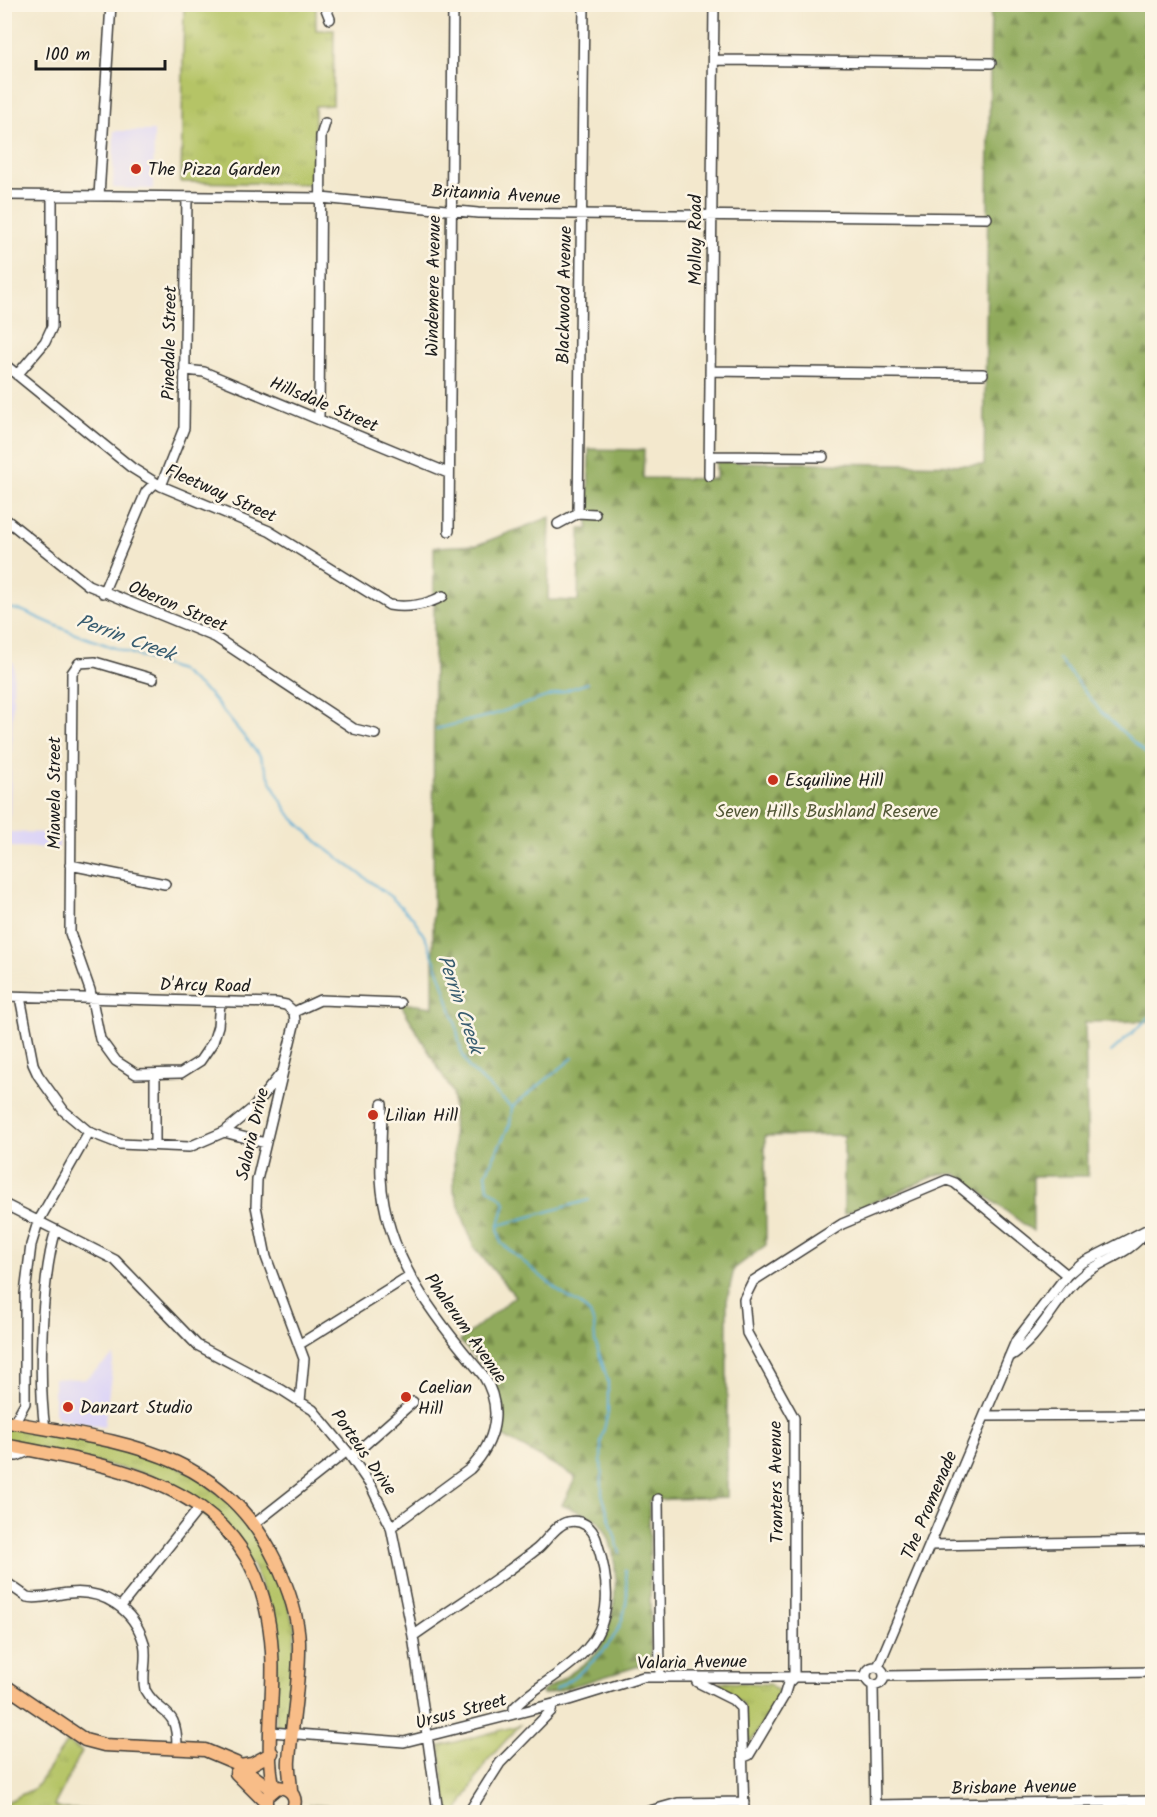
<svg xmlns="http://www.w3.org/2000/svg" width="1157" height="1817" font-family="Kalam,sans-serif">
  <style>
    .built { fill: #ddd5f6 }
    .grass { fill: url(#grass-tufts); stroke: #687041; stroke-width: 1.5 }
    .forest { fill: url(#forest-firs); stroke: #56633c; stroke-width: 1.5 }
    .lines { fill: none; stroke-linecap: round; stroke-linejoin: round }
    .stream { stroke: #5badd6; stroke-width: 2 }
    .minor-casing { stroke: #3c3b37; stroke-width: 12 }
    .major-casing { stroke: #3c3b37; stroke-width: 15 }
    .minor { stroke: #fff; stroke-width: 9 }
    .major { stroke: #f8bd88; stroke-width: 12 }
    .poi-dot { fill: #c8321e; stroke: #fcf5e5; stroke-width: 2 }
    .labels { text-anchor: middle; stroke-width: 5; stroke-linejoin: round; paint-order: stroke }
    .poi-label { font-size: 18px; fill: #1c1c1c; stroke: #fcf5e5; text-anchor: start }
    .street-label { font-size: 18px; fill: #1c1c1c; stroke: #fcf5e5 }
    .park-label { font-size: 18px; fill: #525736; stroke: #fcf5e5 }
    .water-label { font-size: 20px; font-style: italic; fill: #385d70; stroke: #fcf5e5 }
  </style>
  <defs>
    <pattern id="grass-tufts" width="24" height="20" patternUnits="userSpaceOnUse" patternTransform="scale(1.5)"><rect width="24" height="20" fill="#b5c466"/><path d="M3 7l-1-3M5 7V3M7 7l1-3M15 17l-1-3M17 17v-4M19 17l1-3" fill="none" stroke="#9ba858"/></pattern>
    <pattern id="forest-firs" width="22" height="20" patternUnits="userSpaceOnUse" patternTransform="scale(1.5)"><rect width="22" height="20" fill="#90aa5b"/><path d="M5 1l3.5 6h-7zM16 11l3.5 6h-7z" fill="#758a4a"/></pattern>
  </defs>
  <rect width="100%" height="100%" fill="#fcf5e5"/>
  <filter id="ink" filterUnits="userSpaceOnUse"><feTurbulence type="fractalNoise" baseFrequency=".0167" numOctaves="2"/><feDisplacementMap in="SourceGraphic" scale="12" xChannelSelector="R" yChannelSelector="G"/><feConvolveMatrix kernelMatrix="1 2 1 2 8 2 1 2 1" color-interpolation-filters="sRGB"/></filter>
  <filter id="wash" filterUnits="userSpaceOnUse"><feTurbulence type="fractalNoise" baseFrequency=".008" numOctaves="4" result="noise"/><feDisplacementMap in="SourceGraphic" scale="24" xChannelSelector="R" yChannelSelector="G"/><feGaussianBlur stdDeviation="1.35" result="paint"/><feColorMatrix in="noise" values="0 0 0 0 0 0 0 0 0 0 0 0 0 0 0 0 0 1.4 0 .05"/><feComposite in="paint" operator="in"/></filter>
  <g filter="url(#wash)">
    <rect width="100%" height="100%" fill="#f3e8cd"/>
    <path class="built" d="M 114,131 L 154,131 L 153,189 L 113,188 Z
      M 4,662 L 14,662 L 9,832 L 59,833 L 59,848 L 9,847 L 6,931 Z
      M 114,1355 L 104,1427 L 59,1419 L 54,1412 L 54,1378 L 85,1379 Z"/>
    <path class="grass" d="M 184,5 L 316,5 L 316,30 L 334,30 L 333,105 L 315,106 L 314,184 L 181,182 Z
      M 4,1424 L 139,1449 L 198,1476 L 244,1517 L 281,1581 L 295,1628 L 290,1726 L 276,1726 L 276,1639 L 271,1610 L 253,1566 L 180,1490 L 147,1474 L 5,1442 Z
      M 720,1682 L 769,1684 L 778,1691 L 779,1695 L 750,1744 L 743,1704 L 720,1687 Z
      M 520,1725 L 486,1762 L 457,1812 L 447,1812 L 440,1746 Z
      M 67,1742 L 82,1751 L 54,1806 L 61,1809 L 173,1812 L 5,1812 L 5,1803 L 35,1788 Z
      M 311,1805 L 421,1812 L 320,1812 Z"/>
    <path class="forest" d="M 991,5 L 1152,5 L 1152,1021 L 1085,1022 L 1088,1176 L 1033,1176 L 1033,1231 L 956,1174 L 940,1174 L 844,1214 L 844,1135 L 765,1136 L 766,1245 L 734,1269 L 727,1300 L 727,1497 L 649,1500 L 651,1659 L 646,1664 L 543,1695 L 542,1692 C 560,1680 580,1669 595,1654 C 619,1626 624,1550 599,1522 C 590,1513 573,1511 562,1505 L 576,1477 L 497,1433 C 504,1383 492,1376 460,1341 L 515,1296 L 473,1246 L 454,1191 L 453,1093 L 400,1003 L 433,1007 L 434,547 L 477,545 L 550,517 L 548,600 L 578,601 L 580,529 L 588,529 L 589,449 L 644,450 L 643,478 L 716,479 L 716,462 L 984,465 Z"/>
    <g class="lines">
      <path class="stream" d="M 4,607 L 23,611 L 75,634 L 179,670 L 209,694 L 260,756 L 276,792 L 290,815 L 321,845 L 391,897 L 414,919 L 427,941 L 442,980 L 456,1025 L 461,1051 L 469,1068 L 512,1108 L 510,1124 L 486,1173 L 488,1188 L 503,1199 L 505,1204 L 498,1228 L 501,1243 L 561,1293 L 581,1305 L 590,1314 L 594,1324 L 595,1341 L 608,1381 L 608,1413 L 601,1441 L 602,1494 L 620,1553
        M 1059,659 L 1101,712 L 1152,759
        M 436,729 L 492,715 L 588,683
        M 1111,1052 L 1152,1015
        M 512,1107 L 573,1058
        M 500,1225 L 589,1200
        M 555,1689 C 601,1661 636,1627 625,1570"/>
    </g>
  </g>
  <g filter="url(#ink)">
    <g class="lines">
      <g class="minor-casing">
        <path id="minor" d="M 324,4 L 330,19
          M 714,60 L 991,63
          M 4,195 L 321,198 L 478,213 L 987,218
          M 99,196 L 111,4
          M 4,364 L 132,468 L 161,486 L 269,531 L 389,605 C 407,608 427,605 443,596
          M 186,370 L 204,372 L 448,473
          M 710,371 L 983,374
          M 17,375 L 45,342 L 52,327 L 52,196
          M 319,419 L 321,136 L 325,123
          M 709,456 L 823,457
          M 709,476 L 714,4
          M 161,486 L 184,428 L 187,197
          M 578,513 L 584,4
          M 4,518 L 88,585 L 215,637 L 354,729 L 375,734
          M 558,524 L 578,513 L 595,514
          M 449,531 L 453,4
          M 103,593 L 146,492 L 155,483
          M 153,679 L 95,662 L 79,663 L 72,673 L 70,933 L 90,990 L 100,1039 L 116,1061 L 136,1074 L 181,1073 L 200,1061 L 213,1042 L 218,1026 L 220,1002
          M 70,865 L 165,884
          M 4,996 L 276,1003 L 286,1005 L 294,1012
          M 20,997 L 33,1064 L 38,1075 L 64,1111 L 89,1132 L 120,1144 L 189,1147 L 224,1132 L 265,1143
          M 294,1012 L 295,1021 L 257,1180 L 256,1206 L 266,1257 L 304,1359 L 300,1402
          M 294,1012 L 320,1000 L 400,1003
          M 382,1104 C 382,1129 380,1154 381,1178 C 385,1256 435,1319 483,1375 C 504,1408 496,1442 470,1469 L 391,1527
          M 224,1132 L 254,1107 L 283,1071
          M 155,1145 L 155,1076
          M 4,1204 L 115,1260 L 197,1345 L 282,1390 L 313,1410 L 347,1451 L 371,1486 L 391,1527 L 413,1636 L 438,1812
          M 300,1344 L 409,1276
          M 1009,1357 C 1042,1337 1055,1297 1084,1274 C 1104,1259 1131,1253 1145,1232
          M 985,1416 L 1152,1415
          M 14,1423 L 25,1403 L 25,1294 L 31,1245 L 38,1222 L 89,1132
          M 45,1429 C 38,1379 41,1278 56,1230
          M 4,1456 L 17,1456 L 31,1450
          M 351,1457 L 413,1402
          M 658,1499 L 660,1675
          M 253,1525 L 347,1451
          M 930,1545 L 1152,1541
          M 4,1581 L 27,1597 C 41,1600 55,1594 69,1593 C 103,1589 134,1609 144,1643 C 148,1659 141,1674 145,1690 C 161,1718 177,1705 177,1747
          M 121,1606 L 200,1507
          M 413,1636 C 454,1607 498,1580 537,1549 C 546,1542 556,1524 568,1522 C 582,1519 592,1527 596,1539 C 609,1579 615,1622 582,1654 C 561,1675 534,1687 514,1708 L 514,1714
          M866 1676a9 9 0 1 1 18 0a9 9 0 1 1-18 0Z
          M 878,1667 L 1016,1341 L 1067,1275 L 1080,1264 L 1152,1227
          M 885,1676 L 1152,1672
          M 695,1677 L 697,1682 L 733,1700 L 741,1708 L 744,1812
          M 873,1685 L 875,1812
          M 271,1732 L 404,1742 L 569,1700 L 643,1677 L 865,1677
          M 744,1757 L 749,1755 L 784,1696 L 788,1683 L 794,1677 L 794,1418 L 747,1333 L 744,1299 L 753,1281 L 842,1224 L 947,1180 L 955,1183 L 1067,1275
          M 875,1805 L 1152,1801
          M 469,1812 L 500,1763 L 551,1711 L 552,1705
          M 646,1812 L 678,1803 L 744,1802"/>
      </g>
      <g class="major-casing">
        <path id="major" d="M 4,1421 C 114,1442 219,1446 275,1560 C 287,1585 298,1614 299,1642 C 300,1682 292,1721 289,1760 C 288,1771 291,1781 291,1792
          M 4,1445 C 136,1470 262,1489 272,1652 C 275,1694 264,1750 274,1789
          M 4,1685 L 85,1740 L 104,1745 L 205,1750 L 236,1763 L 272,1790
          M 240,1766 L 252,1764 L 272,1753
          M 236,1773 L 265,1802
          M 270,1812 L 266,1807 L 266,1797 L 278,1787 C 293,1788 299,1800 291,1812"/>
      </g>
      <use href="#minor" class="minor"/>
      <use href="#major" class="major"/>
    </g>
  </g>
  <g class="poi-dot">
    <circle cx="136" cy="169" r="6"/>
    <circle cx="773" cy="780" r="6"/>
    <circle cx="373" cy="1115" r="6"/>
    <circle cx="406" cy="1397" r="6"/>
    <circle cx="68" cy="1407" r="6"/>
  </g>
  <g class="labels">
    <g class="poi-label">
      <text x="148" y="175">The Pizza Garden</text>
      <text x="785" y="786">Esquiline Hill</text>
      <text x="385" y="1121">Lilian Hill</text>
      <text x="418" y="1393">Caelian<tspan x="418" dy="21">Hill</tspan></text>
      <text x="80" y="1413">Danzart Studio</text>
    </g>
    <g class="street-label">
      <text transform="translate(496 194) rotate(3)" y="6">Britannia Avenue</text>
      <text transform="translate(695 240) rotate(-90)" y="6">Molloy Road</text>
      <text transform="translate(433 286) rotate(-89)" y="6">Windemere Avenue</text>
      <text transform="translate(564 295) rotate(-89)" y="6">Blackwood Avenue</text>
      <text transform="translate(169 343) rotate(-89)" y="6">Pinedale Street</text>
      <text transform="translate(324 404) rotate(23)" y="6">Hillsdale Street</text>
      <text transform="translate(221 493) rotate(24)" y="6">Fleetway Street</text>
      <text transform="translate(178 606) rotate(23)" y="6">Oberon Street</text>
      <text transform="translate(54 793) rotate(-90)" y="6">Miawela Street</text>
      <text transform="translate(205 985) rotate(1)" y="6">D'Arcy Road</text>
      <text transform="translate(252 1134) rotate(-77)" y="6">Salaria Drive</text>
      <text transform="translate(466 1328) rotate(55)" y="6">Phalerum Avenue</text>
      <text transform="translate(364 1452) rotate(55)" y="6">Porteus Drive</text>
      <text transform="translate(776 1482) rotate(-91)" y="6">Tranters Avenue</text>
      <text transform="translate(929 1505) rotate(-67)" y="6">The Promenade</text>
      <text transform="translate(692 1662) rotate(-1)" y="6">Valaria Avenue</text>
      <text transform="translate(461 1711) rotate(-15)" y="6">Ursus Street</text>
      <text transform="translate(1014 1787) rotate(-1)" y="6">Brisbane Avenue</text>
    </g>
    <g class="park-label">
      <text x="827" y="817">Seven Hills Bushland Reserve</text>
    </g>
    <g class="water-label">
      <text transform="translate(126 637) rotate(20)" y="7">Perrin Creek</text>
      <text transform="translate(461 1004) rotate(71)" y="7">Perrin Creek</text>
    </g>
  </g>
  <rect width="1157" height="1817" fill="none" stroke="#fcf5e5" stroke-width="24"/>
  <path d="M36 60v9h129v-9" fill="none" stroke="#1c1c1c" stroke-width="3"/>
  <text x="45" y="60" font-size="18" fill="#1c1c1c" stroke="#fcf5e5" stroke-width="4.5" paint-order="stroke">100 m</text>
</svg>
